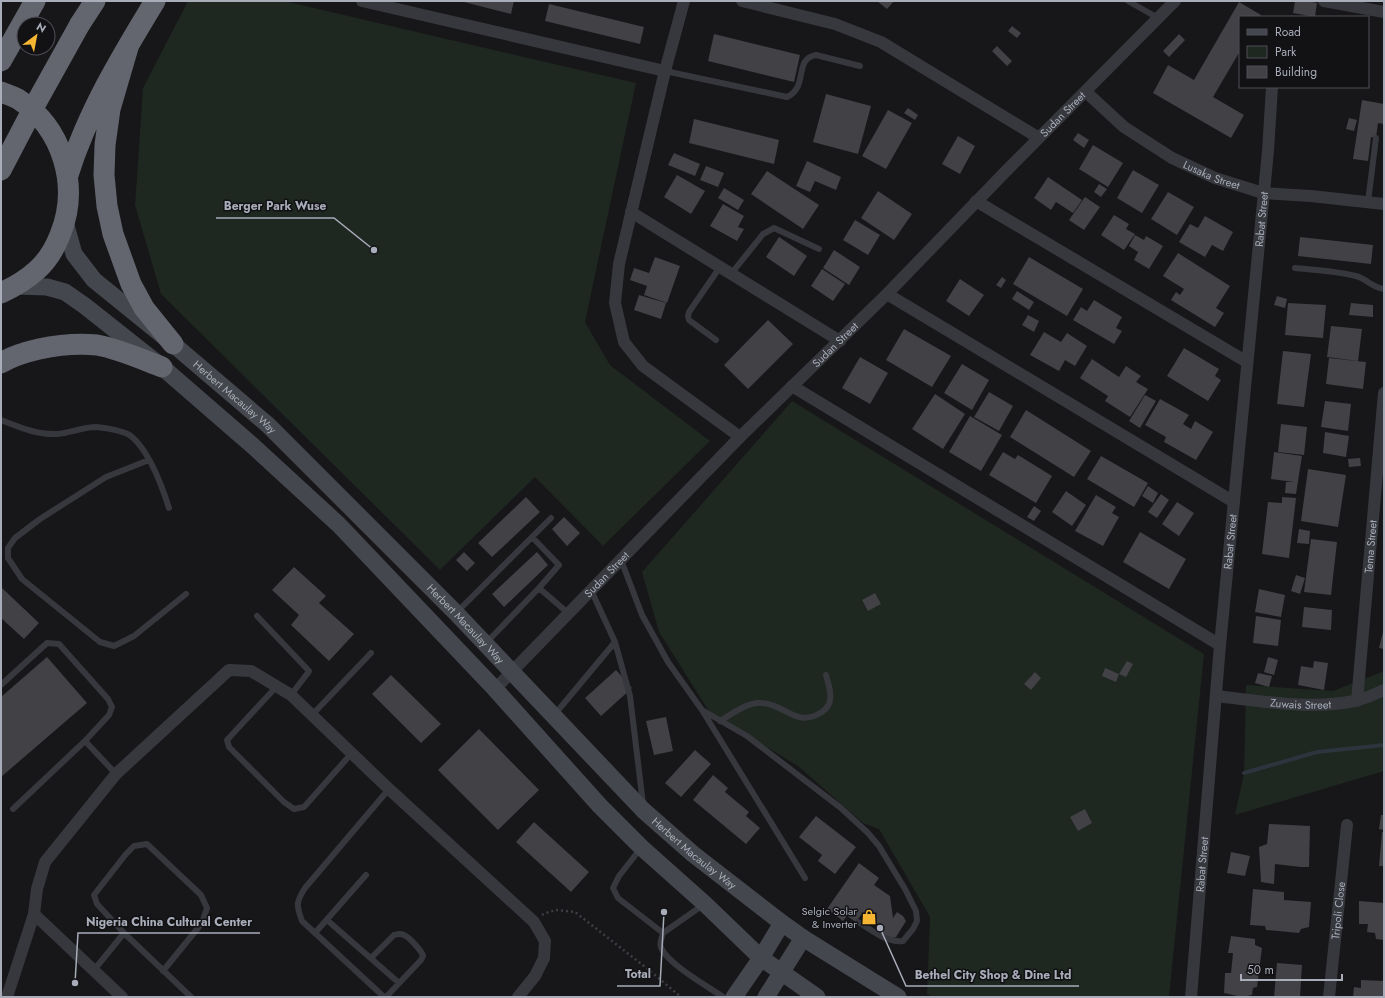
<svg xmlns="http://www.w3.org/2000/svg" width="1385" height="998" font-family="Jost,sans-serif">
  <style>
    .green { fill: #1e2720 }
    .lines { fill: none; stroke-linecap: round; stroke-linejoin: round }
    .stream { stroke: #2c353d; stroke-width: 4 }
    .building { fill: #414146 }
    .path { stroke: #3d3f45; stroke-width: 2.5; stroke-dasharray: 2 3; stroke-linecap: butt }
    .lane { stroke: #37383e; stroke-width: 6 }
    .street { stroke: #37383e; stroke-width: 12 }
    .secondary { stroke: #45474e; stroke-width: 17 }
    .highway { stroke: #63666f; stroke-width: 21 }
    .highway-bridge { stroke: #63666f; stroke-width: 21 }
    .labels { text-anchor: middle; stroke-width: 3; stroke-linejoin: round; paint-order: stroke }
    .street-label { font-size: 11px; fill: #a8adb9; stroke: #121114 }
    .poi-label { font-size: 11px; fill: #a8adb9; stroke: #121114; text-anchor: end }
    .leader { fill: none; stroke: #a8adb9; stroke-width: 1.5 }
    .callout-dot { fill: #a8adb9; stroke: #121114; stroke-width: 1.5 }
    .callout-label { font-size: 12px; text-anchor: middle; font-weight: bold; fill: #a8adb9; stroke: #121114; stroke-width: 3; stroke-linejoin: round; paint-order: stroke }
  </style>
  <rect width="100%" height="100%" fill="#171619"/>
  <path class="green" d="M 188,1 L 284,1 L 636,83 L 585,322 L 610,365 L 710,441 L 603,546 L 535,477 L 440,570 L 161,294 L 135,205 L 143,88 Z
    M 792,401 L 1204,654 L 1169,997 L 932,997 L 927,994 L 930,917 L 879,829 L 863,823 L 798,766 L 710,713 L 659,632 L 642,572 Z
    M 1384,671 L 1384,771 L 1235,815 L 1244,773 L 1246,685 L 1333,691 Z"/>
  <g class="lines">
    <path class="stream" d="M 1244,773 L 1317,752 L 1384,745"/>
  </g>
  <path class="building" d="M 460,1 L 514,1 L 511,14 Z
    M 877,1 L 894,1 L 887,9 Z
    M 1295,1 L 1308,1 L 1317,3 L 1315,17 L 1293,13 Z
    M 1239,2 L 1261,15 L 1260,17 L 1240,17 L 1240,51 L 1213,97 L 1244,115 L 1231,138 L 1153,93 L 1168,65 L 1194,80 Z
    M 549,4 L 644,27 L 640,44 L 545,21 Z
    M 1012,26 L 1021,33 L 1017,38 L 1008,31 Z
    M 714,34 L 800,55 L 794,82 L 708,61 Z
    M 1179,34 L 1185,40 L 1169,57 L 1163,51 Z
    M 997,46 L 1012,61 L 1007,66 L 992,51 Z
    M 826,94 L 871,106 L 858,154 L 813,142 Z
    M 1362,100 L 1384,104 L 1384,124 L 1378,123 L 1376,138 L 1371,137 L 1368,161 L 1353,159 Z
    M 908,108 L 918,115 L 915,120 L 904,113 Z
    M 888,110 L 912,123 L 886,169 L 862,156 Z
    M 1349,118 L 1357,120 L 1354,131 L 1346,129 Z
    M 694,119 L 779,140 L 774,164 L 689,143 Z
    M 1078,133 L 1089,140 L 1084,148 L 1073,140 Z
    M 958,136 L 975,146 L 960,174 L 942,164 Z
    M 1093,145 L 1123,163 L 1108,187 L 1079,169 Z
    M 674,153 L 700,164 L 695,176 L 668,165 Z
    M 807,161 L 841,177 L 836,190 L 815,181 L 810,192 L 796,186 Z
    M 706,166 L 724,173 L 718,187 L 700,180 Z
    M 1133,170 L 1159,185 L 1142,213 L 1117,198 Z
    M 767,171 L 819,205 L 803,229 L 751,194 Z
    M 677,175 L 705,191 L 691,214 L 664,197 Z
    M 1048,177 L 1082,200 L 1073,213 L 1056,202 L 1051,210 L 1034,198 Z
    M 1099,184 L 1107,189 L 1101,197 L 1094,192 Z
    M 724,188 L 744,200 L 738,210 L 718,198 Z
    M 878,191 L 912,214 L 894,240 L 861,218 Z
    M 1168,192 L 1194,207 L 1177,235 L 1151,219 Z
    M 1085,197 L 1100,207 L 1084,230 L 1069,220 Z
    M 723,204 L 744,216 L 738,227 L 744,229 L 737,241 L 710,226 Z
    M 1114,215 L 1129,224 L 1126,229 L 1135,234 L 1124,250 L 1101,235 Z
    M 1205,216 L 1233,232 L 1223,251 L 1212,245 L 1205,257 L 1179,242 L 1190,224 L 1198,228 Z
    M 855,220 L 880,235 L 868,255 L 843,240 Z
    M 1135,235 L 1144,240 L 1146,236 L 1163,246 L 1149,269 L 1134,260 L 1138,252 L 1129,246 Z
    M 779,237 L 807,256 L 794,276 L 766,257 Z
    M 1300,237 L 1373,245 L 1371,264 L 1298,256 Z
    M 834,250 L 860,267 L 849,285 L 823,268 Z
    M 1178,253 L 1230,286 L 1216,308 L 1224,313 L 1215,327 L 1171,300 L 1176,292 L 1180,295 L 1184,289 L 1163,276 Z
    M 655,257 L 680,266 L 667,303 L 644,295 L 647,286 L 630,280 L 634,268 L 649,273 Z
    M 1029,257 L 1083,289 L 1067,316 L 1013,284 Z
    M 822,269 L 845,284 L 833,301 L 811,286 Z
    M 1002,277 L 1006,280 L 1001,288 L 996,285 Z
    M 960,279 L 984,295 L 969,316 L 946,301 Z
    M 1017,291 L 1034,302 L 1029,310 L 1012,299 Z
    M 639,295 L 666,303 L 661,319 L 634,310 Z
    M 1277,296 L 1287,299 L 1285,308 L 1274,305 Z
    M 1094,300 L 1122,317 L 1116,328 L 1122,331 L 1114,344 L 1073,320 L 1081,307 L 1087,311 Z
    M 1288,303 L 1326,305 L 1323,338 L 1285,335 Z
    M 1351,303 L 1373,305 L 1373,317 L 1349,315 Z
    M 1028,315 L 1039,321 L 1034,332 L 1022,325 Z
    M 768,320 L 793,344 L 748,389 L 724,365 Z
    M 1331,326 L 1362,329 L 1358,361 L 1327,357 Z
    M 904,329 L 951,356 L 932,387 L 886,360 Z
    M 1044,332 L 1061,342 L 1067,333 L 1087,346 L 1075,366 L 1065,360 L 1059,371 L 1030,355 Z
    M 1184,348 L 1219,369 L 1215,376 L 1221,380 L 1208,401 L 1167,376 Z
    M 1283,351 L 1311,354 L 1304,407 L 1277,404 Z
    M 860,357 L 888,373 L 870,404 L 842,388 Z
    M 1329,358 L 1366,362 L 1363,389 L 1326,384 Z
    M 1092,359 L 1119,377 L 1126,366 L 1141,376 L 1136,382 L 1148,389 L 1130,417 L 1105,401 L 1108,396 L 1080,378 Z
    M 962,364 L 989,380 L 972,410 L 944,393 Z
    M 989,392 L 1013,406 L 999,431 L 974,417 Z
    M 935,394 L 965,414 L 943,449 L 912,429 Z
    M 1145,395 L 1156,401 L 1140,428 L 1129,421 Z
    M 1160,399 L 1189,415 L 1183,424 L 1191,429 L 1195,421 L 1213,432 L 1196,460 L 1164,442 L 1166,437 L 1145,425 Z
    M 1325,401 L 1351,404 L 1348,431 L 1321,427 Z
    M 1026,410 L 1091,451 L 1074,477 L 1010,437 Z
    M 970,416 L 1002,435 L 981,471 L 949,452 Z
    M 1281,424 L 1307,427 L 1304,455 L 1278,452 Z
    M 1325,432 L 1349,436 L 1346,457 L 1323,453 Z
    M 1003,452 L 1015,459 L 1018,455 L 1052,476 L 1036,503 L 989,475 Z
    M 1274,452 L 1302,456 L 1296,494 L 1285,493 L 1286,482 L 1294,482 L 1271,479 Z
    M 1101,456 L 1148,483 L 1134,507 L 1087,479 Z
    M 1360,458 L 1361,466 L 1349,467 L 1348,459 Z
    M 1308,469 L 1346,475 L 1338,527 L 1301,521 Z
    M 1148,486 L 1158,493 L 1153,503 L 1142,496 Z
    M 1066,491 L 1086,505 L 1072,526 L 1052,512 Z
    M 1161,494 L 1169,500 L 1157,518 L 1148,512 Z
    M 1096,495 L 1116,507 L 1112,513 L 1119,517 L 1103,546 L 1075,531 Z
    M 526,497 L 540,512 L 492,557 L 478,543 Z
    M 1282,497 L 1296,498 L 1289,558 L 1262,554 L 1268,502 L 1282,503 Z
    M 1177,502 L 1194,513 L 1179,536 L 1162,524 Z
    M 1034,506 L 1041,511 L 1034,521 L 1027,517 Z
    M 564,517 L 580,533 L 567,546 L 552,529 Z
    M 1299,529 L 1310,531 L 1309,544 L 1297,543 Z
    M 1140,532 L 1186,559 L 1169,589 L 1123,562 Z
    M 1311,539 L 1337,542 L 1331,595 L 1304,592 Z
    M 464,552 L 475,563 L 467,571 L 456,560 Z
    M 537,552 L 548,565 L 504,607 L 492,594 Z
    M 294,567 L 326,596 L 319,603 L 354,634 L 329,661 L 291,625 L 299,615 L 272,590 Z
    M 1296,575 L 1305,578 L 1300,594 L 1291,591 Z
    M 1,587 L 39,623 L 24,639 L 1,618 Z
    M 1259,589 L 1285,595 L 1281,617 L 1255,612 Z
    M 875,593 L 881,604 L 868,611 L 862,600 Z
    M 1304,607 L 1332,610 L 1331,630 L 1302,627 Z
    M 1256,616 L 1281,620 L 1278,646 L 1253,643 Z
    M 1383,632 L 1384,632 L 1384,649 L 1379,648 Z
    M 47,657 L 87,703 L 1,777 L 1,697 Z
    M 1268,657 L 1278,660 L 1274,675 L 1264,672 Z
    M 1127,661 L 1133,664 L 1126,677 L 1119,674 Z
    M 1314,661 L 1328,663 L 1324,690 L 1298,685 L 1301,666 L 1313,668 Z
    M 1105,668 L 1119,674 L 1116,682 L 1102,676 Z
    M 616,670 L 632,688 L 601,716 L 585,698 Z
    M 1035,672 L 1041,678 L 1031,690 L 1024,684 Z
    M 1258,673 L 1272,676 L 1269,687 L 1255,683 Z
    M 391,675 L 441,724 L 421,743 L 372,694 Z
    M 666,717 L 673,751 L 654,755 L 646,721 Z
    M 479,729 L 539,790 L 498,830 L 438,770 Z
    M 695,750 L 711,764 L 681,797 L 665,783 Z
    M 713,775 L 728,788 L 725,792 L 749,812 L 746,816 L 760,828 L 746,844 L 693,800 Z
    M 1085,809 L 1092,823 L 1078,831 L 1070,817 Z
    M 1381,815 L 1384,815 L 1384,830 L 1379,829 Z
    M 816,816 L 856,847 L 835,874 L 818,861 L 822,855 L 799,837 Z
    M 534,822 L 589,872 L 571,892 L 516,842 Z
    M 1269,824 L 1310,826 L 1309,867 L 1301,867 L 1275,864 L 1274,884 L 1261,882 L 1259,847 L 1267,844 Z
    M 1382,832 L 1384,832 L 1384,866 L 1379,866 Z
    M 1231,852 L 1250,856 L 1245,876 L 1227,873 Z
    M 859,863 L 879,878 L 874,885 L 890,896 L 893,918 L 897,912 L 903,916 L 906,921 L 896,937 L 888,938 L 876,930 L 878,927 L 861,915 L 856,922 L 847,916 L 843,921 L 827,909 Z
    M 1253,889 L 1284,892 L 1284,900 L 1311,902 L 1309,927 L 1301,929 L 1299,933 L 1266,930 L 1265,926 L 1250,925 Z
    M 1359,901 L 1384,903 L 1384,940 L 1376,939 L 1375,933 L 1367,932 L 1368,924 L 1359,924 Z
    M 1231,936 L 1255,939 L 1255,945 L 1262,948 L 1257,987 L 1253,988 L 1252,995 L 1242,997 L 1224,993 L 1225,973 L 1231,973 L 1233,953 L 1228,953 Z
    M 1277,963 L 1302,965 L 1300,997 L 1274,997 Z
    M 1361,980 L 1384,981 L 1384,997 L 1353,997 L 1354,987 L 1361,988 Z"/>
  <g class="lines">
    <path class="path" d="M 542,915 L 546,913 L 556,910 L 575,912 L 649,970 L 681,997"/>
    <path class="lane" d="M 1128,1 L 1158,18
      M 665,71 L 787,97 C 809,87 793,59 816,55 L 860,66
      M 1368,202 L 1376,138
      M 1295,268 C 1315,270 1337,271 1356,276 C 1367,279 1373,288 1384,289
      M 731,274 L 763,234 L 774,228 L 819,249
      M 716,340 L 689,320 L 688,316 L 689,312 L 720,267
      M 1,420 C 19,427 37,435 57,434 C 70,433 83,427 96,427 C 105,428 124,431 131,436 C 149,451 162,486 169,508
      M 149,460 L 106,477 L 40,519 L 15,538 L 8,548 L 8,558 L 22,579 L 100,642 L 114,646 L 134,636 L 186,594
      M 532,537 L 551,518
      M 621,560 L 642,615 L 668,662 L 702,710 L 805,878
      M 539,588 L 568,613
      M 591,590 L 615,642 L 630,696 L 643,804
      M 457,612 L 532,537 L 559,565 L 539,588 L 486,643
      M 257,616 L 309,671 L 307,674 L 291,695
      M 1,685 L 47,643 L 59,644 L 108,699 L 112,707 L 109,715 L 85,741 L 116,774
      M 277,686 L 227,740 L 229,747 L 284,802 L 294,809 L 304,807 L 351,754
      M 702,710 L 747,736 L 841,808 L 868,833 L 879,846 L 905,889 L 916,911 L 917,921 L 913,929 L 903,941 C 886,943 872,930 858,922
      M 555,714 L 615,642
      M 311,716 L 371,653
      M 720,721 C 732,714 746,703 759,703 C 786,703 795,729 822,712 C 836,703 829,687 826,675
      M 13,809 L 85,741
      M 641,848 L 619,876 L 613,888 L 618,898 L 663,933 C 662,937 659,943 661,947 C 666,963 709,987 723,997
      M 327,920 L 399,983
      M 124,933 L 191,997
      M 315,933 L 366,875
      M 663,933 L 703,905
      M 371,958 L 394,935 C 398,934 400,933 404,935 C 409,937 422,951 423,956 L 421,960 L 386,997
      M 94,970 L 124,933 L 97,904 L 94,895 L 126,854 L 134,846 L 147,844 L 201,895 L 207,908 L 202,923 L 163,971
      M 384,997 L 302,921 C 296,905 296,902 305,888 L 389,789"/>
    <g class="street">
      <path d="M 362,1 L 665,71"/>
      <path d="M 684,1 L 665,71 L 619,264 L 615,303 L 624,342 L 643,366 L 740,437"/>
      <path d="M 742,1 L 835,24 L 881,42 L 1039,138"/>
      <path d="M 1324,1 L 1384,12"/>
      <path id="s1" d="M 1086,92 L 1124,127 L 1172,158 L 1215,178 L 1263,193 L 1311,196 L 1384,204"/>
      <path d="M 976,201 L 1247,362"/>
      <path d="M 631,212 L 840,341"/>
      <path d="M 887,294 L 1234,502"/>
      <path d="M 792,386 L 1220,645"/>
      <path id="s2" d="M 495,689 L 740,437 L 887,294 L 1009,168 L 1175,1"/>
      <path id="s3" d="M 1216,696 C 1262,701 1309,710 1355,701 C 1365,699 1375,694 1384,690"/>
      <path id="s4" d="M 1357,701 L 1384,393"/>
      <path d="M 34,914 L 122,997"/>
      <path d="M 7,997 L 34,914 L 37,889 L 45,862 L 116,774 L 229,670 L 251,671 L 291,695 L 389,789 L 534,922 L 545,941 L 544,958 L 535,976 L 518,997"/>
      <path id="s5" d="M 1191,997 L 1220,645 L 1268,151 L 1272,87"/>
      <path id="s6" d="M 1329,997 L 1347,825"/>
    </g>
    <g class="secondary">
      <path id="s7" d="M 65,222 L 74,254 L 94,280 L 173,344 L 268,425 L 456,613 L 643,810 L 693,854 L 782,923 L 803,938 L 898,997"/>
      <path d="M 16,286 L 47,287 L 65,292 L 85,306 L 162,367 L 253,446 L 339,525 L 495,689 L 600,806 L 641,847 L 705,904 L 761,958 L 817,997"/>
      <path d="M 734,997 L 761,958 L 782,923"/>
      <path d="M 766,997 L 803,938"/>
    </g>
    <path class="highway" d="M 80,24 L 95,1
      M 129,44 L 110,109 L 105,145 L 104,175 L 107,206 L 113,234 L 131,284 L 144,308 L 173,344
      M 1,61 L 35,1
      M 1,92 C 6,94 13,96 18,99 C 63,128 80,186 60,235 C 55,248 47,261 37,270 C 26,280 14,287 1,293
      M 68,175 C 87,113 121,57 155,1
      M 1,363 C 12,356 26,352 39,349 C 58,345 77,343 97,345 C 119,349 141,359 162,367"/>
    <path class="highway-bridge" d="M 1,170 L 36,103 L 80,24"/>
  </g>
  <defs>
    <g id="shop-bare" transform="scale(1.2)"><path d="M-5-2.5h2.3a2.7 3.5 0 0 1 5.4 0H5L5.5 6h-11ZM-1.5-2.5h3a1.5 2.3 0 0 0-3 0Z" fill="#f6b631" stroke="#121114" stroke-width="2.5" paint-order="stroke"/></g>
  </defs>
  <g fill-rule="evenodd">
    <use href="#shop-bare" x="869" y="917"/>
  </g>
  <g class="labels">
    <g class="street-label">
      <text dy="4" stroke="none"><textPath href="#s2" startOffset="808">Sudan Street</textPath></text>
      <text dy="4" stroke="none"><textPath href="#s1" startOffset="152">Lusaka Street</textPath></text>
      <text dy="4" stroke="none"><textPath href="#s5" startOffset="781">Rabat Street</textPath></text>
      <text dy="4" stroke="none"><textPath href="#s2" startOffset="484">Sudan Street</textPath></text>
      <text dy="4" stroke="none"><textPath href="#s7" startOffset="249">Herbert Macaulay Way</textPath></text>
      <text dy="4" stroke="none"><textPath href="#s5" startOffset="457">Rabat Street</textPath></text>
      <text dy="4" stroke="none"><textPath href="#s4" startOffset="155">Tema Street</textPath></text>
      <text dy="4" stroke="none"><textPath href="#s2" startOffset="160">Sudan Street</textPath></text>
      <text dy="4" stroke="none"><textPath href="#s7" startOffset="573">Herbert Macaulay Way</textPath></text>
      <text dy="4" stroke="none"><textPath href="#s3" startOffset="85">Zuwais Street</textPath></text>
      <text dy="4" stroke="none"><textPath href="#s7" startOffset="897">Herbert Macaulay Way</textPath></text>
      <text dy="4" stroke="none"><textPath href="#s5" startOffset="133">Rabat Street</textPath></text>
      <text dy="4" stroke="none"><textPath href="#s6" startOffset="87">Tripoli Close</textPath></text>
    </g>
    <g class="poi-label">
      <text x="857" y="915">Selgic Solar<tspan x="857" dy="13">&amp; Inverter</tspan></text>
    </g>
  </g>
  <path class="leader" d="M374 250L334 218H216M75 983L78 933H260M664 912L660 986H617M880 928L906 986H1079"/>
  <g class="callout-dot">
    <circle cx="374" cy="250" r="4"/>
    <circle cx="75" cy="983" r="4"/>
    <circle cx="664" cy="912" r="4"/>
    <circle cx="880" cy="928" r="4"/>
  </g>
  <g class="callout-label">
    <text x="275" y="210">Berger Park Wuse</text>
    <text x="169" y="926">Nigeria China Cultural Center</text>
    <text x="638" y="978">Total</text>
    <text x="993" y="979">Bethel City Shop &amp; Dine Ltd</text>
  </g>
  <rect width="1385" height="998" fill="none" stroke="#a8adb9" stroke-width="4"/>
  <rect x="1239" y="16" width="130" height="72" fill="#121114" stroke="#4e4f56"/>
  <rect x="1247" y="29" width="20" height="6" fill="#45474e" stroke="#4e4f56"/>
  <text x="1275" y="36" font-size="12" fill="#a8adb9">Road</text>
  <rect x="1247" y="46" width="20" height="12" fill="#1e2720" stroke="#4e4f56"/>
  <text x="1275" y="56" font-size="12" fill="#a8adb9">Park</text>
  <rect x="1247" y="66" width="20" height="12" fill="#414146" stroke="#4e4f56"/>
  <text x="1275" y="76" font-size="12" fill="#a8adb9">Building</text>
  <g transform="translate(36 36) rotate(32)"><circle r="19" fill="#121114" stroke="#4e4f56"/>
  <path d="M0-3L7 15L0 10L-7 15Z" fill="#f6b631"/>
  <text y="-6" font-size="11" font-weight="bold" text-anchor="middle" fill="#a8adb9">N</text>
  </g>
  <path d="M1241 974v6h101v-6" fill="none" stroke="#a8adb9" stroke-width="2"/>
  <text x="1247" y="974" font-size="12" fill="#a8adb9" stroke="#121114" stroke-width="3" paint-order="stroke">50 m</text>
</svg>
